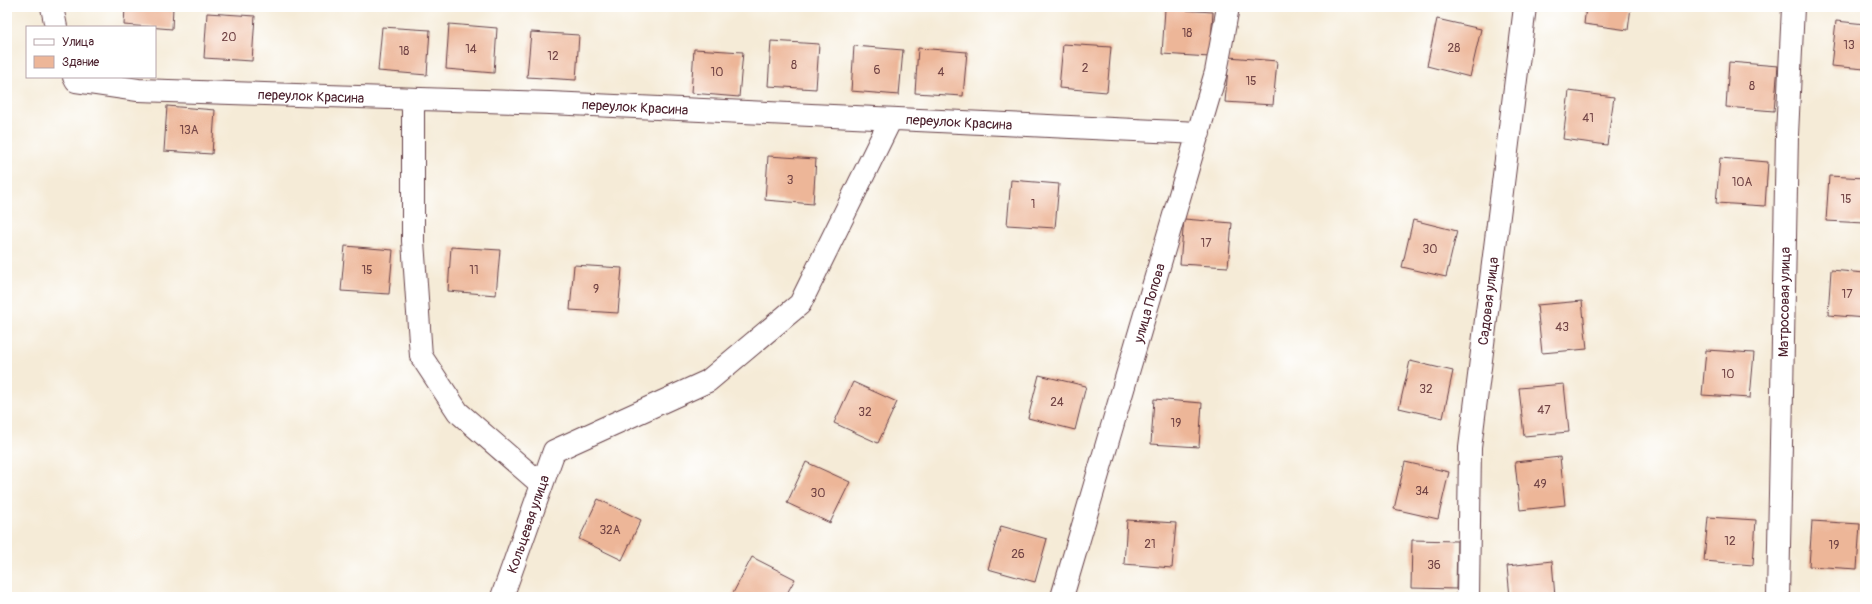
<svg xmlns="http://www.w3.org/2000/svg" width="1872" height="604" font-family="Pangolin,sans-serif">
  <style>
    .building { fill: #edb698 }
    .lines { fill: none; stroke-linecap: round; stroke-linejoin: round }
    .minor-casing { stroke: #643e45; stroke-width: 24 }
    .minor { stroke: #fff; stroke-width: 22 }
    .labels { text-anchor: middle; stroke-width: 3; stroke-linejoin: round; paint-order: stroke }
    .number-label { font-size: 12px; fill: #734546 }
    .street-label { font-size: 14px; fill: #4a1f2b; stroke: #fff }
  </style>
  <rect width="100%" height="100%" fill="#fff"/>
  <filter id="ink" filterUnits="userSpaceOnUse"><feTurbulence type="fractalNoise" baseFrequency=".025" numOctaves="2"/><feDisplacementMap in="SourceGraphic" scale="8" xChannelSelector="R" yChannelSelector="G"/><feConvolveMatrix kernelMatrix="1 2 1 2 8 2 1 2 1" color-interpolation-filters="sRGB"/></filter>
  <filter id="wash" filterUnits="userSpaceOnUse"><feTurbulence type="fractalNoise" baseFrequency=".012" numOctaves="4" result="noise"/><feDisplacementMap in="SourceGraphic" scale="16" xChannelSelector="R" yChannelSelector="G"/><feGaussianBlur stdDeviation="0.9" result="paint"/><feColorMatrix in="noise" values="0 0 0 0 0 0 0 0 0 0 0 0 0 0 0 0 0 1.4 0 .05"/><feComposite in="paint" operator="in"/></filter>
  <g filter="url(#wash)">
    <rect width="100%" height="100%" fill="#f5ebd7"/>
    <g id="blocks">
      <path class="building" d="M 125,7 L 173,7 L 172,29 L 124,25 Z
        M 1586,7 L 1631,7 L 1628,30 L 1584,24 Z
        M 1165,9 L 1213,12 L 1210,57 L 1162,54 Z
        M 207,13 L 255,16 L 252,61 L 204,58 Z
        M 1437,19 L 1481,29 L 1470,77 L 1427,66 Z
        M 1836,21 L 1865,24 L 1865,69 L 1831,66 Z
        M 449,24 L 497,28 L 494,73 L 446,69 Z
        M 382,27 L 430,30 L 427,75 L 378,71 Z
        M 531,32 L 579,35 L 576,80 L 527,77 Z
        M 771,41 L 819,44 L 816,89 L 768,86 Z
        M 1063,44 L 1111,47 L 1107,92 L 1059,88 Z
        M 854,46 L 903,50 L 899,95 L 851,91 Z
        M 918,48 L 967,52 L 963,96 L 915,93 Z
        M 694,49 L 743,52 L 739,97 L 691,93 Z
        M 1229,57 L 1277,61 L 1273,105 L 1225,102 Z
        M 1729,62 L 1778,66 L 1774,111 L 1726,107 Z
        M 1569,91 L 1614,97 L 1607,145 L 1563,139 Z
        M 167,106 L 215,110 L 212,154 L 164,151 Z
        M 768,156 L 816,159 L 813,204 L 765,200 Z
        M 1720,158 L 1768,162 L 1765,206 L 1716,203 Z
        M 1829,176 L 1865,178 L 1865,223 L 1826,221 Z
        M 1011,180 L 1059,184 L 1055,228 L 1007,225 Z
        M 1184,219 L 1232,223 L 1228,267 L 1180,264 Z
        M 1413,220 L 1457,231 L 1446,277 L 1402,267 Z
        M 345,246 L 393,250 L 389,294 L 341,291 Z
        M 451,247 L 500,250 L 496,295 L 448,291 Z
        M 574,265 L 622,268 L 618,313 L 570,310 Z
        M 1831,270 L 1865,273 L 1865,318 L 1828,315 Z
        M 1582,301 L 1587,349 L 1542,353 L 1537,305 Z
        M 1706,350 L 1754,353 L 1750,398 L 1702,395 Z
        M 1410,361 L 1453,371 L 1443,418 L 1399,408 Z
        M 1039,375 L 1086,386 L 1075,430 L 1028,418 Z
        M 853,382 L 897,402 L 878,443 L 834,423 Z
        M 1564,384 L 1569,432 L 1524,436 L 1519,388 Z
        M 1154,399 L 1202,403 L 1199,447 L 1151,444 Z
        M 1560,457 L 1565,505 L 1520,510 L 1515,462 Z
        M 806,462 L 850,482 L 830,523 L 787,503 Z
        M 1405,462 L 1449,472 L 1438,519 L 1394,509 Z
        M 598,499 L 641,520 L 622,560 L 579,539 Z
        M 1708,517 L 1756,520 L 1753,565 L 1704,561 Z
        M 1127,520 L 1176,523 L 1172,568 L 1124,564 Z
        M 1812,521 L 1860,524 L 1857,569 L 1809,566 Z
        M 1001,526 L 1047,539 L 1035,582 L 988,569 Z
        M 1412,540 L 1457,541 L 1456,589 L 1411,588 Z
        M 752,557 L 795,579 L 785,597 L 731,597 Z
        M 1552,561 L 1555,597 L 1510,597 L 1507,566 Z"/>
    </g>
  </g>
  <g filter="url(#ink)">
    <use href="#blocks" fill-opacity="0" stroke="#643e45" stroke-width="1"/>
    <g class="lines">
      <g class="minor-casing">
        <path id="minor" d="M 52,7 L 56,27
          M 74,77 L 76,81 L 138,90 L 550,103 L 1199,133
          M 413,99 L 413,241 L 421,356 L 458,412 L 542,485
          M 502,597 L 554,451 L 708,381 L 800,304 L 891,119
          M 1062,597 L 1216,72 L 1228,7
          M 1468,597 L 1470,448 L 1525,7
          M 1778,597 L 1787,135 L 1793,7"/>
      </g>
      <use href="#minor" class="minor"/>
    </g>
  </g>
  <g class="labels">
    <g class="number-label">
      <text x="1187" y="37">18</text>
      <text x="229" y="41">20</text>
      <text x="1849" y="49">13</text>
      <text x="1454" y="52">28</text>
      <text x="471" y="53">14</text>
      <text x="404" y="55">18</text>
      <text x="553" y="60">12</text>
      <text x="794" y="69">8</text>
      <text x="1085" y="72">2</text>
      <text x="877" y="74">6</text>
      <text x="717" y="76">10</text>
      <text x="941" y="76">4</text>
      <text x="1251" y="85">15</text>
      <text x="1752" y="90">8</text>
      <text x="1588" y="122">41</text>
      <text x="189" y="134">13А</text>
      <text x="790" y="184">3</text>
      <text x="1742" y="186">10А</text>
      <text x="1846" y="203">15</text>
      <text x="1033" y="208">1</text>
      <text x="1206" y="247">17</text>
      <text x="1430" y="253">30</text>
      <text x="367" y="274">15</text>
      <text x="474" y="274">11</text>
      <text x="596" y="293">9</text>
      <text x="1847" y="298">17</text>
      <text x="1562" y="331">43</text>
      <text x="1728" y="378">10</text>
      <text x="1426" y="393">32</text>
      <text x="1057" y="406">24</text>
      <text x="1544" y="414">47</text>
      <text x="865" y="416">32</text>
      <text x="1176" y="427">19</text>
      <text x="1540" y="488">49</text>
      <text x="1422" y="495">34</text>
      <text x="818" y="497">30</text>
      <text x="610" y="534">32А</text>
      <text x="1730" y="545">12</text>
      <text x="1150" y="548">21</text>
      <text x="1834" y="549">19</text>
      <text x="1018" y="558">26</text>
      <text x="1434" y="569">36</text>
    </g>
    <g class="street-label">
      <text transform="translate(311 96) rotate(2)" y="5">переулок Красина</text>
      <text transform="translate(635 107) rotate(3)" y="5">переулок Красина</text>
      <text transform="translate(959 122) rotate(3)" y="5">переулок Красина</text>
      <text transform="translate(1488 301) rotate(-83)" y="5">Садовая улица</text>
      <text transform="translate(1784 302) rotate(-89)" y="5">Матросовая улица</text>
      <text transform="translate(1149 303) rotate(-74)" y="5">улица Попова</text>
      <text transform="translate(528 524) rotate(-71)" y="5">Кольцевая улица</text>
    </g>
  </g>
  <rect width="1872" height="604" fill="none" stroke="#fff" stroke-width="24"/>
  <rect x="26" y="26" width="130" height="52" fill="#ffffff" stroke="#b7a5aa"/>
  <rect x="34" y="39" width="20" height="6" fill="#ffffff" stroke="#b7a5aa"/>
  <text x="62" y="46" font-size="12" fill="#4a1f2b">Улица</text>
  <rect x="34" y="56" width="20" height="12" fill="#edb698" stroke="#b7a5aa"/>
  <text x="62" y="66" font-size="12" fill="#4a1f2b">Здание</text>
</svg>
